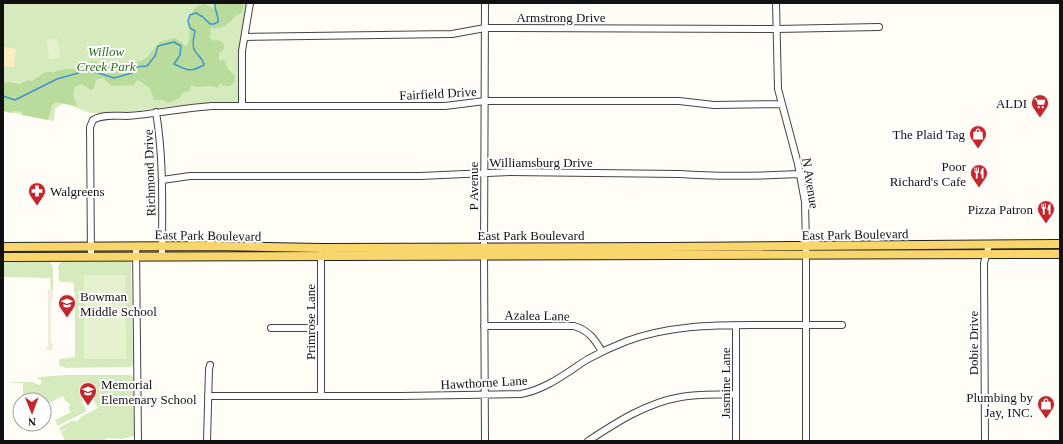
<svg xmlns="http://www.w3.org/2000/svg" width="1063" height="444" font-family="Georgia,serif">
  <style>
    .green { fill: #d5ebbd }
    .forest { fill: #b9dc9c }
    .sand { fill: #fbeec1 }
    .pitch { fill: #e6f2cf }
    .plaza { fill: #f1ede2 }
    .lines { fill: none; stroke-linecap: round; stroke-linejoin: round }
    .stream { stroke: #3f96cf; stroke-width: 1.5 }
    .minor-casing { stroke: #444; stroke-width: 8 }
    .major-casing { stroke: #222; stroke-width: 10 }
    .minor { stroke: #fff; stroke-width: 6 }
    .major { stroke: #f9d66b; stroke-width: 8 }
    .labels { text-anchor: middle; stroke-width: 4; stroke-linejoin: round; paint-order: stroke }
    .street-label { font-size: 13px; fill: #111; stroke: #fff }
    .park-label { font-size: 13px; font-style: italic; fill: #2f6b1f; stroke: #fff }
    .poi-label { font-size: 13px; fill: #111; stroke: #fff; text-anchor: end }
  </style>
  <rect width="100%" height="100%" fill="#fffdf5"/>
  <path class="green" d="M 3,3 L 247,3 L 239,48 L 240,98 L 237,103 L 200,103 L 119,113 L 91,113 L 69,105 L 62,104 L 55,109 L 54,121 L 3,111 Z
    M 3,262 L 50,262 L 53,267 L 53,290 L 51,290 L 50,278 L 3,277 Z
    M 61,262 L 131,262 L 133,364 L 131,367 L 67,368 L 60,366 L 59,362 L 60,359 L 70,358 L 71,357 L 75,357 L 75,293 L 76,293 L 74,292 L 74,283 L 71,283 L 70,282 L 60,282 L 59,280 L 58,266 Z
    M 67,375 L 131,375 L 133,377 L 134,436 L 122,439 L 108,438 L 102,441 L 65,441 L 61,432 L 69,427 L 60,431 L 59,428 L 71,421 L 77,421 L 84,415 L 98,408 L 92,397 L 82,402 L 87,411 C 77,417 67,420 58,426 L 55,420 L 71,412 L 68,407 L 70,406 L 68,402 L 66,402 L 63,396 L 47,404 L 42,394 L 33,398 L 33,400 L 23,400 L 23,383 L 12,383 L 12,382 L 32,382 L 40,385 L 42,381 L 37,378 L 39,377 Z"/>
  <path class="forest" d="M 203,3 C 207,6 211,6 214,9 L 217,3 L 244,3 L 242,13 C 229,17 231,30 210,28 L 211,33 L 209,37 L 212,40 L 220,41 L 224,44 C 224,49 223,51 219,53 L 219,60 L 221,61 L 224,59 L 228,69 L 235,76 L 234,82 L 230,86 L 224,86 L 220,83 L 217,88 C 205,83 202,90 191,85 L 190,91 L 182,93 L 180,98 L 168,103 L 162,100 L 154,100 L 150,88 L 138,80 L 134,85 L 112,86 L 103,78 L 96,80 L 94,88 L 91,90 L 82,84 L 75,87 L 73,94 L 77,106 L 56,102 L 52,105 L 48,120 L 22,115 L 22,112 L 13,111 L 12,113 L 3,111 L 3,83 L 9,82 L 19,84 L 29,80 L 32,81 L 45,72 L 54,72 L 66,69 L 75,69 L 75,66 L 81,66 L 83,64 L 93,61 L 117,66 L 130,64 L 143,60 L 148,56 L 160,42 L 175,38 L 186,46 C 194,36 185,22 193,11 C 195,7 200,6 203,3 Z"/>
  <path class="sand" d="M 6,47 L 16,49 L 14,67 L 3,66 L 3,49 Z"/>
  <path class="pitch" d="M 57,39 L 60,58 L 49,59 L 47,40 Z
    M 84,275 L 125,275 L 126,359 L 84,359 Z"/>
  <path class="plaza" d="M 48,290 L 53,290 L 53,296 L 51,302 L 51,341 L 53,345 L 53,350 L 46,350 L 46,347 L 48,347 Z"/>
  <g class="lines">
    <path class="stream" d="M 3,96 L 15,100 L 57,79 L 89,70 L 114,78 L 132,73 L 135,67 L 147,66 L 155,56 L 158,46 L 174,42 L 181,46 L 180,55 L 174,64 C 188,71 191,72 204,65 C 202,56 199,58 195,51 C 191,46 194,37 195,31 L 190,28 L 188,21 L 190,15 L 196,13 L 203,17 L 210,24 L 214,24 L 218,22 C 219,15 214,10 215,3"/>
    <g class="minor-casing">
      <path id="minor" d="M 776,3 L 778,89 L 798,164 L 805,202 L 806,246 L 806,441
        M 245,37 L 452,34 L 485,28 L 776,29 L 879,27
        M 242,106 L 242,51 L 250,3
        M 156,112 C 164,160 162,209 162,257
        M 162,180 L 190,176 L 420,176 L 510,172 L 680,174 C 719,177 760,176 800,174
        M 136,247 L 138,441
        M 321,254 L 321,396
        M 91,257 L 90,127 L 93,120 C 103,114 117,116 127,116 C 155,114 183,108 212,106 L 445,106 L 485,101 L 679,101 L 714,105 L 782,104
        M 736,325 L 736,441
        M 484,326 L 574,326 C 588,330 595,339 602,352
        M 271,328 L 321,328
        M 208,396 L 401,396 L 521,394 C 547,389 566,373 588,359 C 601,352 614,346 627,341 C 667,326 711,325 753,325 C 783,325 813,325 842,325
        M 207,441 L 209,369 L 210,365
        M 485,441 L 484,255 L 485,3
        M 588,441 C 617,422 646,403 681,397 C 699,394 718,395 736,394
        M 985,441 L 984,263 L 989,245"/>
    </g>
    <g class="major-casing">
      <path id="major" d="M 3,247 L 212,246 L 321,248 L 668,247 L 1060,244
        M 3,257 L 1060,254"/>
    </g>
    <use href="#minor" class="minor"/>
    <use href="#major" class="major"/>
  </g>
  <defs>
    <g id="supermarket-pin" transform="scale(0.9)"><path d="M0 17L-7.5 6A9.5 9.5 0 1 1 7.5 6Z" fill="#c4262e" stroke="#fff"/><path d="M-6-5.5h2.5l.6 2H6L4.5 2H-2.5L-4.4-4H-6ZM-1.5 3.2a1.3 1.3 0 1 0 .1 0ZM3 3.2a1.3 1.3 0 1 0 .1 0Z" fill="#fff"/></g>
    <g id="shop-pin" transform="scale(0.9)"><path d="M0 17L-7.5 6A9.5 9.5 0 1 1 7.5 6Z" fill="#c4262e" stroke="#fff"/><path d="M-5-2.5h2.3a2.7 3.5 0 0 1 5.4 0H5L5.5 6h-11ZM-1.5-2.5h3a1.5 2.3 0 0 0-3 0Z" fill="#fff"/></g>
    <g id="restaurant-pin" transform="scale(0.9)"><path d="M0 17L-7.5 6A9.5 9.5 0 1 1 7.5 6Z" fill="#c4262e" stroke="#fff"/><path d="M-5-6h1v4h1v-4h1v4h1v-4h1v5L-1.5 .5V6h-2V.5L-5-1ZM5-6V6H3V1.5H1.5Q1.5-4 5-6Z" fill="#fff"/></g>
    <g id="pharmacy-pin" transform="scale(0.9)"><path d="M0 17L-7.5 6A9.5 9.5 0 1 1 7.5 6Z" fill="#c4262e" stroke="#fff"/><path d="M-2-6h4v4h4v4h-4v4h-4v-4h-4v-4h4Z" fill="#fff"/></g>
    <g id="school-pin" transform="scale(0.9)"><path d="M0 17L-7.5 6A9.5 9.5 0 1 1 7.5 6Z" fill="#c4262e" stroke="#fff"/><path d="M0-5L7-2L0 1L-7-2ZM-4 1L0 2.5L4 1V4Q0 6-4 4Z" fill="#fff"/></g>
  </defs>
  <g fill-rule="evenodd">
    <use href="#supermarket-pin" x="1040" y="103"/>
    <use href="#shop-pin" x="978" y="134"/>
    <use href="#restaurant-pin" x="979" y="173"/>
    <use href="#pharmacy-pin" x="37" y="191"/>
    <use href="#restaurant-pin" x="1046" y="209"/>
    <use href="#school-pin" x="67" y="303"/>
    <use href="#school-pin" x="88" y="391"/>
    <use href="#shop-pin" x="1046" y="404"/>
  </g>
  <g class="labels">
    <g class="street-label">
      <text x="561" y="22">Armstrong Drive</text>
      <text transform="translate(438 93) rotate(-3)" y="5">Fairfield Drive</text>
      <text x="541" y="167">Williamsburg Drive</text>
      <text transform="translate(149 173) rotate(-92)" y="5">Richmond Drive</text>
      <text transform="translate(811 183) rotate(81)" y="5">N Avenue</text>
      <text transform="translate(473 186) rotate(-90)" y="5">P Avenue</text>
      <text transform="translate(855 234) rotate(-1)" y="5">East Park Boulevard</text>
      <text transform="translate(208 235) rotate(1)" y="5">East Park Boulevard</text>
      <text x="531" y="240">East Park Boulevard</text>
      <text transform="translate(537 315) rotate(1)" y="5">Azalea Lane</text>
      <text transform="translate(310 322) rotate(-90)" y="5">Primrose Lane</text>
      <text transform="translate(973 343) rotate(-90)" y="5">Dobie Drive</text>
      <text transform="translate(484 382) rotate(-3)" y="5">Hawthorne Lane</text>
      <text transform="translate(725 383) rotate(-90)" y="5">Jasmine Lane</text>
    </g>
    <g class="park-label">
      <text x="106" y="56">Willow<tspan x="106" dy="15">Creek Park</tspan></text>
    </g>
    <g class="poi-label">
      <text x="1027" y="108">ALDI</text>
      <text x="965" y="139">The Plaid Tag</text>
      <text x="966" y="171">Poor<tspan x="966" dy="15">Richard's Cafe</tspan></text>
      <text x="50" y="196" text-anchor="start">Walgreens</text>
      <text x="1033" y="214">Pizza Patron</text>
      <text x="80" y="301" text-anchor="start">Bowman<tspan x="80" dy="15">Middle School</tspan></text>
      <text x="101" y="389" text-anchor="start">Memorial<tspan x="101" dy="15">Elemenary School</tspan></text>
      <text x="1033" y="402">Plumbing by<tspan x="1033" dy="15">Jay, INC.</tspan></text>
    </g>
  </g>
  <rect width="1063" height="444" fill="none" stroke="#111111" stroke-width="8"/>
  <g transform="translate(32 412) rotate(179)"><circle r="19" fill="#ffffff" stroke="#a0a0a0"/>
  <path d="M0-3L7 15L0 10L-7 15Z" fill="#c4262e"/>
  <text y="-6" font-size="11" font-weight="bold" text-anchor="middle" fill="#111111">N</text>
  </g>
</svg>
